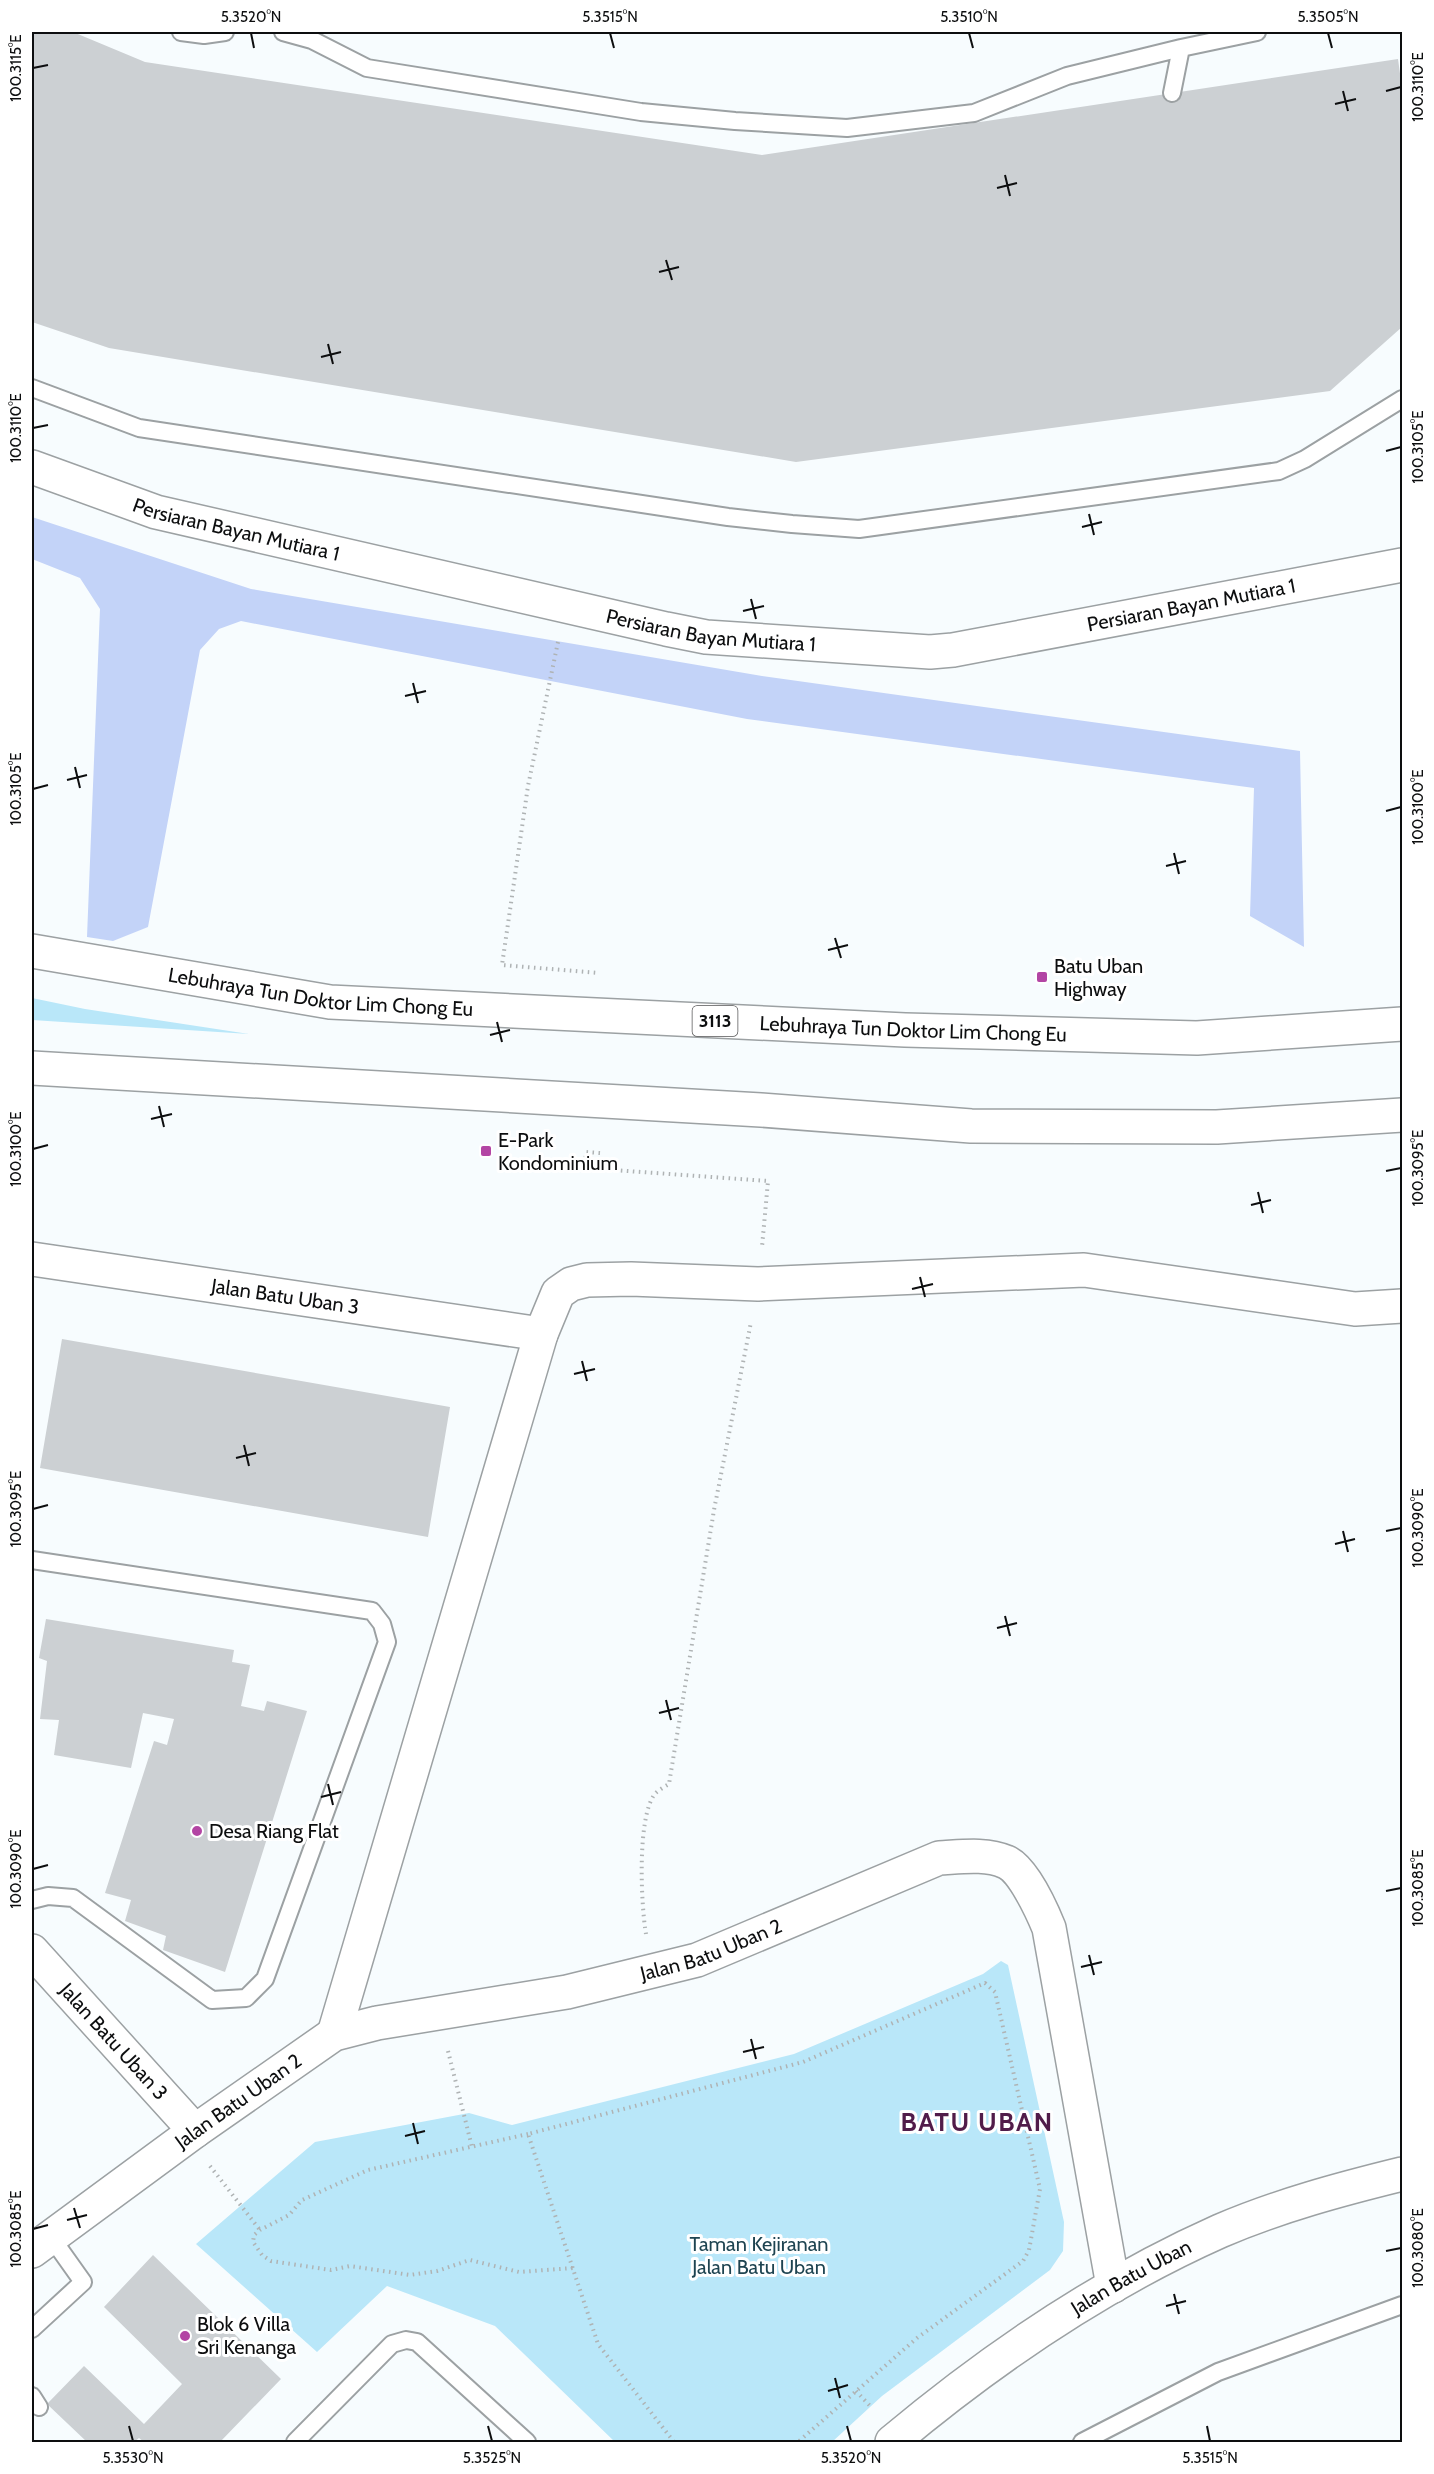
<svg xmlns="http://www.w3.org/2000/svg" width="1434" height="2474" font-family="Cabin,sans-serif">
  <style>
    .green { fill: #b9e7f9 }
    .water { fill: #c3d3f8 }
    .building { fill: #ccd0d3 }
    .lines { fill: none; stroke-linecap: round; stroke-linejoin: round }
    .service-casing { stroke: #9ca1a3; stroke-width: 20 }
    .minor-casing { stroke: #9ca1a3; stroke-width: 36 }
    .trunk-casing { stroke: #9ca1a3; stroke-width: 36 }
    .path { stroke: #afb3b4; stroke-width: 4; stroke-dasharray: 1.5 4.5; stroke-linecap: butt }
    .service { stroke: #fff; stroke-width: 16 }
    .minor { stroke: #fff; stroke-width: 33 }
    .trunk { stroke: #fff; stroke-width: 33 }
    .ticks { fill: none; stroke: #0d0e0f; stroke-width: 2 }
    .poi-dot { fill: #b345a4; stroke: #fff; stroke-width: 2 }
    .labels { text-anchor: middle; stroke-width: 6; stroke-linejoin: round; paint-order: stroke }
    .shield { fill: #fff; stroke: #565657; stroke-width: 1.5 }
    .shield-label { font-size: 18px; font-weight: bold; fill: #0d0e0f }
    .street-label { font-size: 20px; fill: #0d0e0f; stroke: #fff }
    .poi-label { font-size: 20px; fill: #0d0e0f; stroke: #fff; text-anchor: start }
    .park-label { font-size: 20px; fill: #1e4451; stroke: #fff }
    .district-label { font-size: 26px; font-weight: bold; letter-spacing: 1.5px; fill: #511c4a; stroke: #fff }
    .neatline { fill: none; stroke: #0d0e0f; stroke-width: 2 }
    .ticks-label { font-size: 15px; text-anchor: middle; fill: #0d0e0f }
  </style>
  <rect width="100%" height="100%" fill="#f7fcfe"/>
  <path class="green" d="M 32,998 L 85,1009 L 249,1034 L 32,1020 Z
    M 1001,1961 L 1008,1965 L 1064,2222 L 1063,2251 L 1050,2270 L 882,2396 L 832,2442 L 615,2442 L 495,2326 L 387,2286 L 317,2352 L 196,2244 L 315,2142 L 469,2113 L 512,2125 L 794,2054 L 983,1974 Z"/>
  <path class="water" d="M 32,517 L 251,589 L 762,676 L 1300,751 L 1304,947 L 1250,916 L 1254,788 L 747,719 L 241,621 L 219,629 L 200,650 L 148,927 L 113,941 L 87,937 L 100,609 L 80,578 L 32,559 Z"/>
  <path class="building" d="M 32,32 L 73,32 L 145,62 L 762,155 L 1398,59 L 1402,88 L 1402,327 L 1330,391 L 796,462 L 109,348 L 32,322 Z
    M 62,1339 L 450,1407 L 428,1537 L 40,1468 Z
    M 46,1619 L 234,1650 L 232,1662 L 250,1665 L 241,1706 L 264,1711 L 267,1701 L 307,1711 L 225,1972 L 163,1950 L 166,1936 L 125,1921 L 131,1900 L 105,1893 L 154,1741 L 167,1745 L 174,1719 L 143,1713 L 131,1768 L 54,1755 L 59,1720 L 40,1719 L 47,1661 L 39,1658 Z
    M 153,2255 L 281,2379 L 220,2442 L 144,2442 L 139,2438 L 134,2442 L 87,2442 L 47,2404 L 84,2366 L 144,2424 L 182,2384 L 104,2307 Z"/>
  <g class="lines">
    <g class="service-casing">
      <path id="service" d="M 181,32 L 204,35 L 225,32
        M 283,32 L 312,40 L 367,68 L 641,112 L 735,121 L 847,128 L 974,113 L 1067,76 L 1181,48
        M 1172,93 L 1181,48 L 1257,32
        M 32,388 L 139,428 L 728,517 L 792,524 L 859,529 L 1279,471 L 1305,459 L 1402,399
        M 32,1560 L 372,1611 L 382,1624 L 387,1642 L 265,1979 L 246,1998 L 212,2000 L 73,1898 L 48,1896 L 32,1900
        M 32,2329 L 83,2282 L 51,2237
        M 32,2396 L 39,2407
        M 295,2442 L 392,2344 L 406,2340 L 417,2342 L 527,2442
        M 1082,2442 L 1218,2372 L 1402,2305"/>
    </g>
    <g class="minor-casing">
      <g id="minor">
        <path id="s1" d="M 32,467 L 156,512 L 666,629 L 706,637 L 930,652 L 953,650 L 1402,565"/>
        <path id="s2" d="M 32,1259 L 541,1334"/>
        <path id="s3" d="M 32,1951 L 195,2131"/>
        <path d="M 334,2034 L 541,1334 L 558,1293 L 571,1284 L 587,1280 L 631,1279 L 758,1284 L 1084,1270 L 1355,1309 L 1402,1306"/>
        <path id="s4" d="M 32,2251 L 195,2131 L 334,2034 L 377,2023 L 567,1992 L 697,1960 L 939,1858 C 960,1857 986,1853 1006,1862 C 1023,1869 1042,1911 1049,1928 L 1113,2286"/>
        <path id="s5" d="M 892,2442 C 991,2359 1101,2284 1220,2231 C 1278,2206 1341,2189 1402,2174"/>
      </g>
    </g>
    <g class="trunk-casing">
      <g id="trunk">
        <path id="s6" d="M 32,951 L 330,1002 L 905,1030 L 1197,1038 L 1402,1024"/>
        <path d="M 32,1068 L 761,1110 L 971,1126 L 1217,1127 L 1402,1115"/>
      </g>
    </g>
    <path class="path" d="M 558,642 L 528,786 L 502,965 L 599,973
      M 600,1153 L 586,1152 L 585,1168 L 768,1181 L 762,1247
      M 646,1934 C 641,1905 637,1820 654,1795 C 657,1791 664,1787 669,1784 L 714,1510 L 751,1322
      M 448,2051 L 472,2147
      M 528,2134 L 368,2170 L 302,2200 L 289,2215 L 260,2230 L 254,2235 L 253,2242 L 262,2255 L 271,2261 L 331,2270 L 350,2266 L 410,2275 L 437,2271 L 470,2260 L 519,2272 L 573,2268
      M 210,2166 L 260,2230
      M 856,2391 L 872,2408
      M 674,2442 L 598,2344 L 528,2134 L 803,2062 L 985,1983 L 995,1992 L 1040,2189 L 1029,2250 L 1023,2261 L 917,2338 L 798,2442"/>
    <use href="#service" class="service"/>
    <use href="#minor" class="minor"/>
    <use href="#trunk" class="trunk"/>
  </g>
  <path class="ticks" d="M 251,33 L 254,48M 610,33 L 614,48M 969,33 L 973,48M 1328,33 L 1332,48M 33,68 L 48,65M 1343,91 L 1348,111M 1386,91 L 1401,87M 1335,104 L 1356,99M 1005,175 L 1010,196M 997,188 L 1017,183M 666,260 L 672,280M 659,272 L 679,267M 328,344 L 333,364M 321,357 L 341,352M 33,428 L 48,425M 1386,451 L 1401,447M 1089,514 L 1094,535M 1082,527 L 1102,522M 751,599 L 756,619M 743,611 L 764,606M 413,683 L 418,703M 405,696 L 426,691M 75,767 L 80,788M 67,780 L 87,775M 33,789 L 48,785M 1386,811 L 1401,807M 1174,853 L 1179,874M 1166,866 L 1186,861M 835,938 L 841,958M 828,950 L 848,945M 497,1022 L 502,1042M 490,1035 L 510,1030M 159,1106 L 164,1127M 151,1119 L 172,1114M 33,1149 L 48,1145M 1386,1171 L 1401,1168M 1258,1192 L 1263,1213M 1251,1205 L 1271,1200M 920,1277 L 925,1297M 912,1289 L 933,1284M 582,1361 L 587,1381M 574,1374 L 595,1369M 244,1445 L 249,1466M 236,1458 L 256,1453M 33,1509 L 48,1505M 1343,1531 L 1348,1552M 1386,1531 L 1401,1528M 1335,1544 L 1355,1539M 1005,1616 L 1010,1636M 997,1628 L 1017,1623M 666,1700 L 671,1720M 659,1713 L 679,1708M 328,1784 L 333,1805M 321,1797 L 341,1792M 33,1869 L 48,1865M 1386,1891 L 1401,1888M 1089,1955 L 1094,1975M 1081,1967 L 1102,1962M 751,2039 L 756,2059M 743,2052 L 764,2047M 413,2123 L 418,2144M 405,2136 L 425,2131M 74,2208 L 80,2228M 67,2220 L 87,2215M 33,2229 L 48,2225M 1386,2251 L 1401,2248M 1174,2294 L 1179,2314M 1166,2306 L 1186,2301M 835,2378 L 840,2398M 828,2391 L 848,2385M 129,2426 L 133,2441M 488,2426 L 492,2441M 847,2426 L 851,2441M 1207,2426 L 1210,2441"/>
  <g class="poi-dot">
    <rect x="1036" y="971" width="12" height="12" rx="3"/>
    <rect x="480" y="1145" width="12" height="12" rx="3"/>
    <circle cx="197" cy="1831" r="6"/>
    <circle cx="185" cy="2336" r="6"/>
  </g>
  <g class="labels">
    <rect class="shield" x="692.5" y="1006" width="45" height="30" rx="4.5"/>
    <g class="shield-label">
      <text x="715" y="1027">3113</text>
    </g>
    <g class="street-label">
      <text dy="7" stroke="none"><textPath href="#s1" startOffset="214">Persiaran Bayan Mutiara 1</textPath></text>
      <text dy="7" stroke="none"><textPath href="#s1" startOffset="1186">Persiaran Bayan Mutiara 1</textPath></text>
      <text dy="7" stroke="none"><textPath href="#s1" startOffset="700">Persiaran Bayan Mutiara 1</textPath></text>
      <text dy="7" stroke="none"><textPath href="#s6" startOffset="292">Lebuhraya Tun Doktor Lim Chong Eu</textPath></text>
      <text dy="7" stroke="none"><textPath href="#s6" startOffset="886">Lebuhraya Tun Doktor Lim Chong Eu</textPath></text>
      <text dy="7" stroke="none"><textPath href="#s2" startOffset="256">Jalan Batu Uban 3</textPath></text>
      <text dy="7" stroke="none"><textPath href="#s4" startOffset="759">Jalan Batu Uban 2</textPath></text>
      <text dy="7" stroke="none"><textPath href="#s3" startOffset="122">Jalan Batu Uban 3</textPath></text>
      <text dy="7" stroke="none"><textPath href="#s4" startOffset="255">Jalan Batu Uban 2</textPath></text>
      <text dy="7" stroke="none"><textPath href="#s5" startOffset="291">Jalan Batu Uban</textPath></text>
    </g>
    <g class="poi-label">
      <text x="1054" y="973">Batu Uban<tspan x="1054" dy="23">Highway</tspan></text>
      <text x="498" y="1147">E-Park<tspan x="498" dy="23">Kondominium</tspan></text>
      <text x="209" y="1838">Desa Riang Flat</text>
      <text x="197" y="2331">Blok 6 Villa<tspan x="197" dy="23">Sri Kenanga</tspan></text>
    </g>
    <g class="park-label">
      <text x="759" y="2251">Taman Kejiranan<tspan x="759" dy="23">Jalan Batu Uban</tspan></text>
    </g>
    <g class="district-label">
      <text x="977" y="2131">BATU UBAN</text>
    </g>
  </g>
  <rect width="1434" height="2474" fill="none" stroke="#ffffff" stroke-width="66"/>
  <rect x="33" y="33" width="1368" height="2408" class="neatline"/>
  <g class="ticks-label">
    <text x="251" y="22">5.3520°N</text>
    <text x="610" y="22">5.3515°N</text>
    <text x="969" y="22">5.3510°N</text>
    <text x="1328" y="22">5.3505°N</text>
    <text transform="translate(16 68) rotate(-90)" y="5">100.3115°E</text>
    <text transform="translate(1418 87) rotate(-90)" y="5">100.3110°E</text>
    <text transform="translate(16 428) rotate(-90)" y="5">100.3110°E</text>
    <text transform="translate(1418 447) rotate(-90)" y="5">100.3105°E</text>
    <text transform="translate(16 789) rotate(-90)" y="5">100.3105°E</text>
    <text transform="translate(1418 807) rotate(-90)" y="5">100.3100°E</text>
    <text transform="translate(16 1149) rotate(-90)" y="5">100.3100°E</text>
    <text transform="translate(1418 1168) rotate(-90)" y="5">100.3095°E</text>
    <text transform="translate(16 1509) rotate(-90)" y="5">100.3095°E</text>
    <text transform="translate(1418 1528) rotate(-90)" y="5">100.3090°E</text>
    <text transform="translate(16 1869) rotate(-90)" y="5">100.3090°E</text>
    <text transform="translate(1418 1888) rotate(-90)" y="5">100.3085°E</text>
    <text transform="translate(16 2229) rotate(-90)" y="5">100.3085°E</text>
    <text transform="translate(1418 2248) rotate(-90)" y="5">100.3080°E</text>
    <text x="133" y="2463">5.3530°N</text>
    <text x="492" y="2463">5.3525°N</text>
    <text x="851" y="2463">5.3520°N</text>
    <text x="1210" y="2463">5.3515°N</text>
  </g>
</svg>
